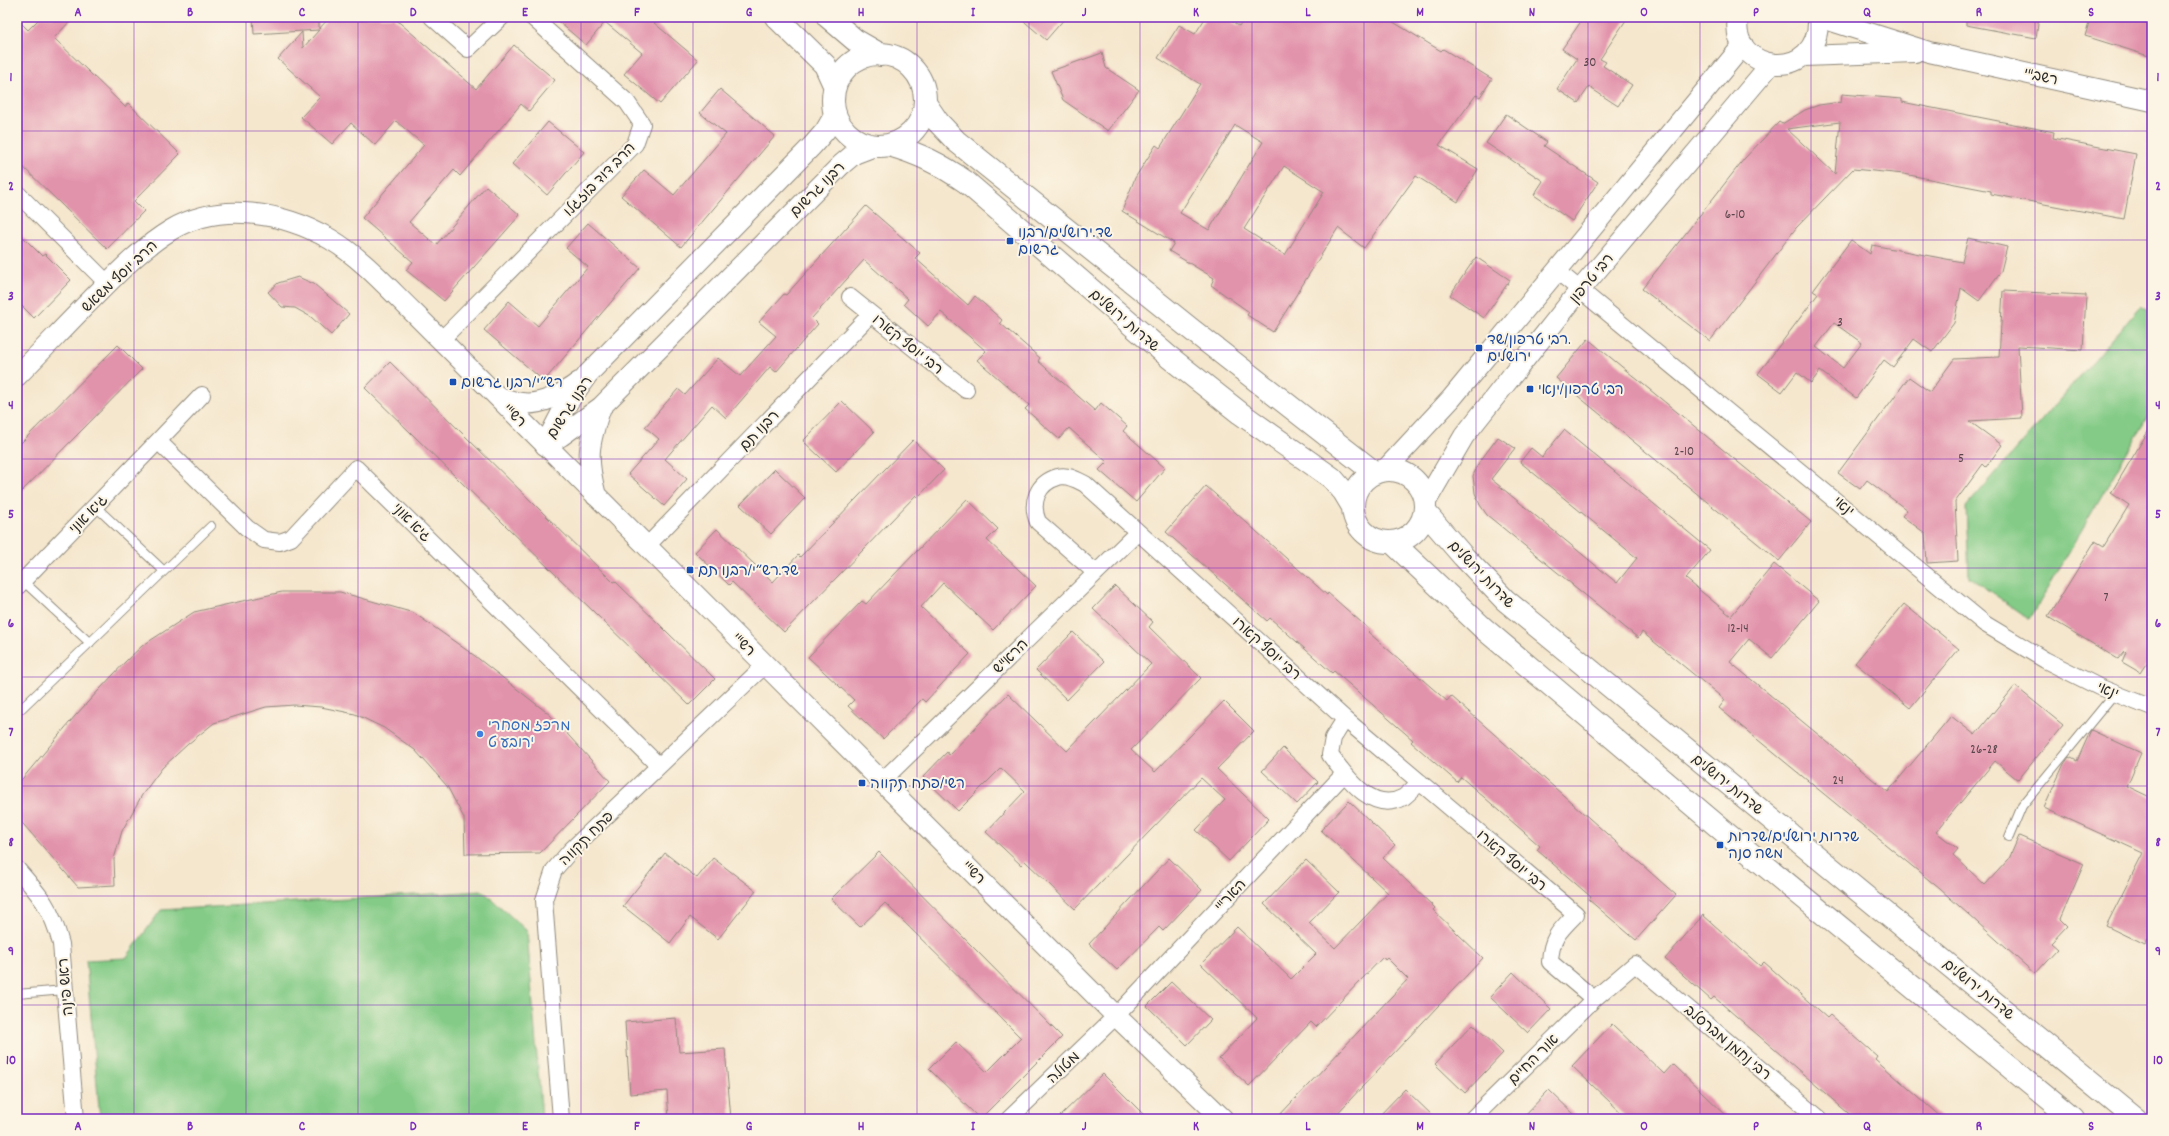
<svg xmlns="http://www.w3.org/2000/svg" width="2169" height="1136" font-family="Dekko,'Playpen Sans Hebrew',sans-serif">
  <style>
    .green { fill: #83cb86; stroke: #577b58 }
    .building { fill: #e293ac; fill-rule: evenodd }
    .lines { fill: none; stroke-linecap: round; stroke-linejoin: round }
    .service-casing { stroke: #90897c; stroke-width: 10 }
    .minor-casing { stroke: #90897c; stroke-width: 18 }
    .tertiary-casing { stroke: #90897c; stroke-width: 22 }
    .secondary-casing { stroke: #90897c; stroke-width: 24 }
    .service { stroke: #fff; stroke-width: 8 }
    .minor { stroke: #fff; stroke-width: 16 }
    .tertiary { stroke: #fff; stroke-width: 20 }
    .secondary { stroke: #fff; stroke-width: 22 }
    .grid { fill: none; stroke: #7b2cbf; stroke-width: 1; stroke-opacity: 0.55 }
    .transit-dot { fill: #1a4fb4; stroke: #fcf5e5; stroke-width: 1.5 }
    .shop-dot { fill: #3f7fe0; stroke: #fcf5e5; stroke-width: 1.5 }
    .labels { text-anchor: middle; stroke-width: 4; stroke-linejoin: round; paint-order: stroke }
    .number-label { font-size: 13px; fill: #59454b }
    .street-label { font-size: 15px; fill: #2b2b2b; stroke: #fcf5e5 }
    .transit-label { font-size: 15px; fill: #164399; stroke: #fcf5e5; text-anchor: start }
    .shop-label { font-size: 15px; fill: #366cbe; stroke: #fcf5e5; text-anchor: start }
    .neatline { fill: none; stroke: #7b2cbf; stroke-width: 1.5 }
    .grid-label { font-size: 13px; text-anchor: middle; font-weight: bold; fill: #7b2cbf }
  </style>
  <rect width="100%" height="100%" fill="#fcf5e5"/>
  <filter id="ink" filterUnits="userSpaceOnUse"><feTurbulence type="fractalNoise" baseFrequency=".025" numOctaves="2"/><feDisplacementMap in="SourceGraphic" scale="8" xChannelSelector="R" yChannelSelector="G"/><feConvolveMatrix kernelMatrix="1 2 1 2 8 2 1 2 1" color-interpolation-filters="sRGB"/></filter>
  <filter id="wash" filterUnits="userSpaceOnUse"><feTurbulence type="fractalNoise" baseFrequency=".012" numOctaves="4" result="noise"/><feDisplacementMap in="SourceGraphic" scale="16" xChannelSelector="R" yChannelSelector="G"/><feGaussianBlur stdDeviation="0.9" result="paint"/><feColorMatrix in="noise" values="0 0 0 0 0 0 0 0 0 0 0 0 0 0 0 0 0 1.4 0 .05"/><feComposite in="paint" operator="in"/></filter>
  <g filter="url(#wash)">
    <rect width="100%" height="100%" fill="#f5e7ce"/>
    <path class="green" d="M 2141,306 L 2152,313 L 2152,409 L 2030,619 L 1969,577 L 1966,507 Z
      M 483,891 L 527,931 L 542,1119 L 100,1119 L 86,960 L 126,958 L 161,910 Z"/>
    <g id="blocks">
      <path class="building" d="M 41,17 L 74,17 L 54,38 L 125,107 L 128,103 L 180,154 L 134,201 L 144,211 L 107,249 L 17,161 L 17,19 L 28,30 Z
        M 253,17 L 319,17 L 319,29 L 330,17 L 393,17 L 476,89 L 514,45 L 555,80 L 529,111 L 521,104 L 460,176 L 454,170 L 409,222 L 436,245 L 486,186 L 520,215 L 444,301 L 406,270 L 413,262 L 362,218 L 424,145 L 396,121 L 375,145 L 351,123 L 332,144 L 301,117 L 320,97 L 278,59 L 302,32 L 303,48 L 319,30 L 254,34 Z
        M 553,17 L 647,17 L 698,60 L 660,104 L 624,74 L 642,53 L 605,22 L 586,45 Z
        M 1019,17 L 1066,17 L 1046,40 Z
        M 1206,17 L 1225,17 L 1239,26 L 1245,17 L 1385,17 L 1441,51 L 1443,49 L 1492,79 L 1480,97 L 1476,95 L 1439,145 L 1478,169 L 1458,202 L 1416,176 L 1364,248 L 1338,228 L 1273,332 L 1247,315 L 1249,312 L 1211,285 L 1214,278 L 1169,251 L 1174,243 L 1122,211 L 1135,178 L 1156,145 L 1160,148 L 1200,84 L 1158,58 L 1179,25 L 1195,34 ZM 1235,125 L 1263,142 L 1209,230 L 1180,213 ZM 1284,166 L 1324,192 L 1285,255 L 1244,229 Z
        M 1584,17 L 1628,17 L 1600,59 L 1606,62 L 1603,66 L 1632,85 L 1618,106 L 1589,87 L 1578,103 L 1557,89 L 1577,59 L 1562,49 Z
        M 1966,17 L 2039,17 L 2036,38 L 1966,25 Z
        M 2091,17 L 2152,17 L 2152,57 L 2085,36 Z
        M 1102,53 L 1106,68 L 1139,90 L 1108,131 L 1063,100 L 1051,71 Z
        M 720,89 L 775,136 L 681,247 L 621,196 L 644,170 L 674,195 L 726,134 L 700,113 Z
        M 1842,94 L 1902,99 L 1902,102 L 2054,132 L 2053,138 L 2136,154 L 2124,219 L 1991,194 L 1991,191 L 1904,174 L 1853,169 L 1796,228 L 1710,341 L 1642,289 L 1744,159 L 1779,122 L 1782,124 L 1805,110 L 1819,105 L 1841,102 ZM 1840,122 L 1835,174 L 1787,129 Z
        M 1506,114 L 1547,142 L 1544,146 L 1598,182 L 1572,221 L 1534,195 L 1543,181 L 1486,143 Z
        M 548,122 L 584,152 L 547,195 L 512,164 Z
        M 866,206 L 920,253 L 915,258 L 968,305 L 975,296 L 1002,320 L 1000,323 L 1040,358 L 1038,361 L 1095,411 L 1101,403 L 1127,426 L 1123,431 L 1165,468 L 1136,502 L 1099,470 L 1107,462 L 1069,428 L 1059,439 L 1025,409 L 1029,405 L 977,360 L 986,351 L 941,312 L 928,326 L 904,304 L 908,299 L 864,260 L 812,318 L 818,324 L 776,372 L 770,367 L 726,418 L 712,405 L 665,459 L 687,479 L 664,506 L 628,474 L 659,439 L 645,427 L 678,389 L 685,395 L 718,358 L 740,376 L 776,336 L 759,322 L 784,294 L 786,295 Z
        M 588,223 L 640,268 L 544,381 L 484,330 L 509,301 L 538,326 L 588,267 L 566,248 Z
        M 17,231 L 42,256 L 45,254 L 71,280 L 34,318 L 17,301 Z
        M 1968,238 L 2007,247 L 2001,271 L 1979,301 L 1961,288 L 1954,323 L 1932,352 L 1914,339 L 1893,367 L 1884,360 L 1856,398 L 1820,371 L 1811,383 L 1797,372 L 1782,392 L 1758,374 L 1818,294 L 1813,291 L 1851,240 L 1870,254 L 1872,245 L 1962,262 ZM 1834,323 L 1862,343 L 1843,368 L 1816,347 Z
        M 1476,257 L 1510,280 L 1484,318 L 1450,295 Z
        M 298,277 L 314,284 L 349,314 L 331,335 L 311,317 L 295,308 L 282,307 L 268,292 L 278,283 Z
        M 2003,291 L 2086,295 L 2083,350 L 2018,346 L 2022,418 L 1969,421 L 2002,445 L 1986,467 L 1983,464 L 1955,502 L 1958,561 L 1927,563 L 1925,533 L 1902,516 L 1907,510 L 1867,480 L 1860,489 L 1838,473 L 1909,377 L 1930,392 L 1954,359 L 1999,357 Z
        M 1588,339 L 1811,522 L 1779,561 L 1556,378 Z
        M 118,345 L 142,369 L 17,496 L 17,447 Z
        M 390,362 L 613,582 L 615,581 L 715,679 L 689,705 L 365,388 Z
        M 842,401 L 874,432 L 836,472 L 803,441 Z
        M 2152,425 L 2152,656 L 2141,673 L 2122,662 L 2126,652 L 2125,651 L 2118,659 L 2048,617 L 2095,541 L 2104,546 L 2129,505 L 2111,493 Z
        M 1564,430 L 1710,550 L 1686,579 L 1731,616 L 1774,564 L 1819,601 L 1772,658 L 1749,639 L 1730,662 L 1888,792 L 1951,716 L 1975,735 L 2015,686 L 2063,725 L 2018,780 L 1995,761 L 1936,832 L 1958,849 L 1953,855 L 1985,885 L 2009,859 L 2019,836 L 2084,864 L 2060,919 L 2067,926 L 2051,943 L 2058,949 L 2035,974 L 1940,889 L 1719,708 L 1725,700 L 1642,632 L 1638,638 L 1487,515 L 1480,505 L 1475,493 L 1473,476 L 1478,464 L 1498,437 L 1515,448 L 1491,479 L 1617,583 L 1637,558 L 1520,462 L 1531,448 L 1542,457 Z
        M 913,440 L 944,470 L 918,497 L 916,495 L 784,632 L 732,582 L 729,585 L 695,552 L 717,529 L 773,582 L 798,555 L 800,557 Z
        M 775,469 L 805,498 L 771,534 L 740,505 Z
        M 1206,486 L 1327,595 L 1328,593 L 1370,630 L 1368,632 L 1447,701 L 1451,696 L 1676,895 L 1636,940 L 1589,900 L 1591,897 L 1537,850 L 1540,846 L 1461,777 L 1457,782 L 1411,742 L 1413,740 L 1334,671 L 1332,673 L 1270,618 L 1267,621 L 1166,532 Z
        M 967,499 L 998,529 L 987,540 L 1036,586 L 993,630 L 943,583 L 921,607 L 970,654 L 925,702 L 922,699 L 883,739 L 848,706 L 854,700 L 808,657 L 862,601 L 866,604 Z
        M 1115,586 L 1153,622 L 1149,627 L 1201,678 L 1131,750 L 1155,772 L 1224,701 L 1254,731 L 1217,769 L 1269,819 L 1229,861 L 1196,830 L 1225,800 L 1201,778 L 1075,909 L 1025,861 L 1021,865 L 986,832 L 1025,791 L 1001,768 L 958,811 L 923,777 L 947,752 L 949,755 L 1008,694 L 1067,751 L 1151,664 L 1093,609 Z
        M 282,592 L 340,592 L 414,613 L 475,656 L 550,715 L 610,781 L 540,853 L 465,854 L 464,818 L 447,786 L 415,750 L 384,728 L 355,714 L 321,707 L 294,705 L 266,707 L 214,723 L 188,744 L 162,768 L 142,795 L 122,831 L 114,859 L 115,885 L 78,887 L 17,817 L 17,785 L 75,716 L 126,661 L 142,646 L 194,612 Z
        M 1904,604 L 1959,649 L 1910,708 L 1855,663 Z
        M 1073,632 L 1104,662 L 1067,700 L 1036,670 Z
        M 2091,730 L 2141,753 L 2127,786 L 2152,798 L 2152,932 L 2145,945 L 2106,926 L 2143,853 L 2044,808 L 2064,764 L 2069,757 L 2077,761 Z
        M 1283,748 L 1318,782 L 1297,804 L 1262,771 Z
        M 1349,801 L 1395,845 L 1383,858 L 1435,908 L 1433,910 L 1483,958 L 1332,1119 L 1276,1119 L 1408,979 L 1387,958 L 1385,960 L 1383,957 L 1316,1027 L 1311,1022 L 1249,1086 L 1219,1058 L 1257,1018 L 1201,964 L 1237,927 L 1291,979 L 1316,954 L 1264,904 L 1306,860 L 1339,892 L 1309,923 L 1335,948 L 1388,893 L 1321,830 Z
        M 879,852 L 1062,1037 L 980,1119 L 929,1069 L 956,1042 L 987,1072 L 1021,1038 L 885,903 L 860,927 L 831,899 Z
        M 665,853 L 697,878 L 713,858 L 756,891 L 718,939 L 690,917 L 670,943 L 623,906 Z
        M 1169,858 L 1202,890 L 1163,931 L 1159,927 L 1117,970 L 1089,944 Z
        M 1703,915 L 1760,966 L 1764,962 L 1827,1018 L 1830,1015 L 1877,1056 L 1875,1059 L 1943,1119 L 1855,1119 L 1714,997 L 1711,1000 L 1665,959 Z
        M 1513,972 L 1551,1009 L 1528,1033 L 1490,997 Z
        M 1171,982 L 1211,1020 L 1187,1045 L 1147,1006 Z
        M 676,1018 L 679,1052 L 725,1049 L 731,1119 L 669,1119 L 667,1091 L 630,1094 L 625,1022 Z
        M 1473,1024 L 1503,1053 L 1465,1093 L 1435,1064 Z
        M 1612,1024 L 1664,1074 L 1673,1064 L 1730,1119 L 1628,1119 L 1572,1066 Z
        M 1103,1074 L 1148,1119 L 1057,1119 Z
        M 1405,1089 L 1436,1119 L 1376,1119 Z
        M 1549,1090 L 1579,1119 L 1521,1119 Z"/>
    </g>
  </g>
  <g filter="url(#ink)">
    <use href="#blocks" fill-opacity="0" stroke="#90897c" stroke-width="1"/>
    <g class="lines">
      <g class="service-casing">
        <path id="service" d="M 95,506 L 164,571
          M 23,581 L 90,643
          M 17,709 L 22,708 L 211,526
          M 2009,837 L 2022,806 L 2115,693
          M 17,994 L 65,990"/>
      </g>
      <g class="minor-casing">
        <path id="minor" d="M 432,17 L 468,49 L 502,17
          M 17,193 L 107,283
          M 1556,270 L 1985,624 L 2045,660 L 2099,687 L 2152,708
          M 850,297 L 966,390
          M 441,340 L 635,144 L 642,124 L 627,102 L 532,17
          M 158,441 L 202,395
          M 646,547 L 871,314
          M 1096,573 L 1038,522 C 1030,503 1037,483 1058,477 C 1067,474 1077,480 1085,484 L 1345,719 L 1576,914 C 1559,931 1551,938 1550,962 L 1594,999
          M 17,587 L 158,441 L 247,528 L 264,540 L 280,542 L 291,538 L 356,468 L 659,766
          M 1345,719 L 1333,738 L 1330,755 C 1346,776 1372,815 1404,797 C 1409,793 1415,787 1420,782
          M 883,780 L 1138,532
          M 17,869 C 41,896 52,909 61,944 L 76,1119
          M 561,1119 L 544,900 L 554,870 L 571,850 L 765,665
          M 1009,1119 L 1116,1016 L 1344,774
          M 1472,1119 L 1594,999 L 1635,964 L 1820,1119"/>
      </g>
      <g class="tertiary-casing">
        <path id="tertiary" d="M 1738,17 C 1728,75 1822,84 1818,17
          M 1819,17 L 1929,52 L 2152,101
          M 1804,56 L 1915,52
          M 17,376 C 42,351 66,325 91,300 C 116,275 141,248 171,230 C 220,201 283,212 330,239 C 362,258 388,288 414,313 L 1116,1016 L 1223,1119
          M 497,396 C 505,399 513,402 521,403 C 541,406 565,393 579,382
          M 545,445 L 561,436 L 601,407 L 841,165 L 854,154 L 875,146
          M 545,445 L 564,408 L 588,374 L 812,146 L 825,131 L 835,114
          M 1384,471 L 1451,399 L 1743,45
          M 596,496 C 586,457 588,445 601,407
          M 1425,503 L 1464,436 L 1580,290 L 1771,64"/>
      </g>
      <g class="secondary-casing">
        <path id="secondary" d="M 776,17 L 825,65 L 835,87
          M 828,17 L 855,40 L 881,55
          M833 100a46 46 0 1 1 92 0a46 46 0 1 1-92 0Z
          M 925,103 L 938,122 L 956,141 L 1192,330 L 1375,473
          M 889,145 C 920,154 940,164 966,182 L 1169,357 L 1240,413 L 1332,478 L 1344,492 L 1353,507
          M1353 506a36 36 0 1 1 72 0a36 36 0 1 1-72 0Z
          M 1425,512 L 1463,556 L 1505,600 L 2136,1119
          M 1392,542 L 1483,628 L 1740,845 L 2073,1119"/>
      </g>
      <use href="#service" class="service"/>
      <use href="#minor" class="minor"/>
      <use href="#tertiary" class="tertiary"/>
      <use href="#secondary" class="secondary"/>
    </g>
  </g>
  <path class="grid" d="M 134,17 L 134,1119M 246,17 L 246,1119M 358,17 L 358,1119M 469,17 L 469,1119M 581,17 L 581,1119M 693,17 L 693,1119M 805,17 L 805,1119M 917,17 L 917,1119M 1029,17 L 1029,1119M 1140,17 L 1140,1119M 1252,17 L 1252,1119M 1364,17 L 1364,1119M 1476,17 L 1476,1119M 1588,17 L 1588,1119M 1700,17 L 1700,1119M 1811,17 L 1811,1119M 1923,17 L 1923,1119M 2035,17 L 2035,1119M 17,131 L 2152,131M 17,240 L 2152,240M 17,350 L 2152,350M 17,459 L 2152,459M 17,568 L 2152,568M 17,677 L 2152,677M 17,786 L 2152,786M 17,896 L 2152,896M 17,1005 L 2152,1005"/>
  <g class="transit-dot">
    <rect x="1006" y="237" width="8" height="8" rx="2"/>
    <rect x="1475" y="344" width="8" height="8" rx="2"/>
    <rect x="449" y="378" width="8" height="8" rx="2"/>
    <rect x="1526" y="385" width="8" height="8" rx="2"/>
    <rect x="686" y="566" width="8" height="8" rx="2"/>
    <rect x="858" y="779" width="8" height="8" rx="2"/>
    <rect x="1716" y="841" width="8" height="8" rx="2"/>
  </g>
  <circle class="shop-dot" cx="480" cy="734" r="4"/>
  <g class="labels">
    <g class="number-label">
      <text x="1590" y="66">30</text>
      <text x="1735" y="218">6-10</text>
      <text x="1840" y="326">3</text>
      <text x="1684" y="455">2-10</text>
      <text x="1961" y="462">5</text>
      <text x="2106" y="601">7</text>
      <text x="1738" y="632">12-14</text>
      <text x="1984" y="753">26-28</text>
      <text x="1838" y="784">24</text>
    </g>
    <g class="street-label">
      <text transform="translate(2041 76) rotate(13)" y="5">רשב"י</text>
      <text transform="translate(599 179) rotate(-46)" y="5">הרב דוד בוזגלו</text>
      <text transform="translate(817 189) rotate(-45)" y="5">רבנו גרשום</text>
      <text transform="translate(119 276) rotate(-43)" y="5">הרב יוסף משאש</text>
      <text transform="translate(1591 278) rotate(-50)" y="5">רבי טרפון</text>
      <text transform="translate(1125 320) rotate(41)" y="5">שדרות ירושלים</text>
      <text transform="translate(908 344) rotate(39)" y="5">רבי יוסף קארו</text>
      <text transform="translate(569 407) rotate(-57)" y="5">רבנו גרשום</text>
      <text transform="translate(515 415) rotate(45)" y="5">רש"י</text>
      <text transform="translate(759 430) rotate(-46)" y="5">רבנו תם</text>
      <text transform="translate(1844 506) rotate(39)" y="5">ינאי</text>
      <text transform="translate(88 514) rotate(-46)" y="5">גיא אוני</text>
      <text transform="translate(412 522) rotate(45)" y="5">גיא אוני</text>
      <text transform="translate(1482 574) rotate(46)" y="5">שדרות ירושלים</text>
      <text transform="translate(744 644) rotate(45)" y="5">רש"י</text>
      <text transform="translate(1267 648) rotate(42)" y="5">רבי יוסף קארו</text>
      <text transform="translate(1010 656) rotate(-44)" y="5">הרא"ש</text>
      <text transform="translate(2108 690) rotate(22)" y="5">ינאי</text>
      <text transform="translate(1728 784) rotate(39)" y="5">שדרות ירושלים</text>
      <text transform="translate(586 838) rotate(-45)" y="5">פתח תקווה</text>
      <text transform="translate(1512 860) rotate(40)" y="5">רבי יוסף קארו</text>
      <text transform="translate(974 872) rotate(45)" y="5">רש"י</text>
      <text transform="translate(1230 895) rotate(-47)" y="5">האר"י</text>
      <text transform="translate(65 987) rotate(-95)" y="5">ראש פינה</text>
      <text transform="translate(1979 989) rotate(39)" y="5">שדרות ירושלים</text>
      <text transform="translate(1728 1042) rotate(40)" y="5">רבי נחמן מברסלב</text>
      <text transform="translate(1533 1059) rotate(-45)" y="5">אור החיים</text>
      <text transform="translate(1063 1067) rotate(-44)" y="5">מטולה</text>
    </g>
    <g class="transit-label">
      <text x="1018" y="237">שד.ירושלים/רבנו<tspan x="1018" dy="17">גרשום</tspan></text>
      <text x="1487" y="344">רבי טרפון/שד.<tspan x="1487" dy="17">ירושלים</tspan></text>
      <text x="461" y="387">רש״י/רבנו גרשום</text>
      <text x="1538" y="394">רבי טרפון/ינאי</text>
      <text x="698" y="575">שד.רש״י/רבנו תם</text>
      <text x="870" y="788">רשי/פתח תקווה</text>
      <text x="1728" y="841">שדרות ירושלים/שדרות<tspan x="1728" dy="17">משה סנה</tspan></text>
    </g>
    <g class="shop-label">
      <text x="488" y="730">מרכז מסחרי<tspan x="488" dy="17">רובע ט'</tspan></text>
    </g>
  </g>
  <rect width="2169" height="1136" fill="none" stroke="#fcf5e5" stroke-width="44"/>
  <rect x="22" y="22" width="2125" height="1092" class="neatline"/>
  <g class="grid-label">
    <text x="78" y="16">A</text>
    <text x="190" y="16">B</text>
    <text x="302" y="16">C</text>
    <text x="413" y="16">D</text>
    <text x="525" y="16">E</text>
    <text x="637" y="16">F</text>
    <text x="749" y="16">G</text>
    <text x="861" y="16">H</text>
    <text x="973" y="16">I</text>
    <text x="1084" y="16">J</text>
    <text x="1196" y="16">K</text>
    <text x="1308" y="16">L</text>
    <text x="1420" y="16">M</text>
    <text x="1532" y="16">N</text>
    <text x="1644" y="16">O</text>
    <text x="1756" y="16">P</text>
    <text x="1867" y="16">Q</text>
    <text x="1979" y="16">R</text>
    <text x="2091" y="16">S</text>
    <text x="11" y="81">1</text>
    <text x="2158" y="81">1</text>
    <text x="11" y="190">2</text>
    <text x="2158" y="190">2</text>
    <text x="11" y="300">3</text>
    <text x="2158" y="300">3</text>
    <text x="11" y="409">4</text>
    <text x="2158" y="409">4</text>
    <text x="11" y="518">5</text>
    <text x="2158" y="518">5</text>
    <text x="11" y="627">6</text>
    <text x="2158" y="627">6</text>
    <text x="11" y="736">7</text>
    <text x="2158" y="736">7</text>
    <text x="11" y="846">8</text>
    <text x="2158" y="846">8</text>
    <text x="11" y="955">9</text>
    <text x="2158" y="955">9</text>
    <text x="11" y="1064">10</text>
    <text x="2158" y="1064">10</text>
    <text x="78" y="1130">A</text>
    <text x="190" y="1130">B</text>
    <text x="302" y="1130">C</text>
    <text x="413" y="1130">D</text>
    <text x="525" y="1130">E</text>
    <text x="637" y="1130">F</text>
    <text x="749" y="1130">G</text>
    <text x="861" y="1130">H</text>
    <text x="973" y="1130">I</text>
    <text x="1084" y="1130">J</text>
    <text x="1196" y="1130">K</text>
    <text x="1308" y="1130">L</text>
    <text x="1420" y="1130">M</text>
    <text x="1532" y="1130">N</text>
    <text x="1644" y="1130">O</text>
    <text x="1756" y="1130">P</text>
    <text x="1867" y="1130">Q</text>
    <text x="1979" y="1130">R</text>
    <text x="2091" y="1130">S</text>
  </g>
</svg>
